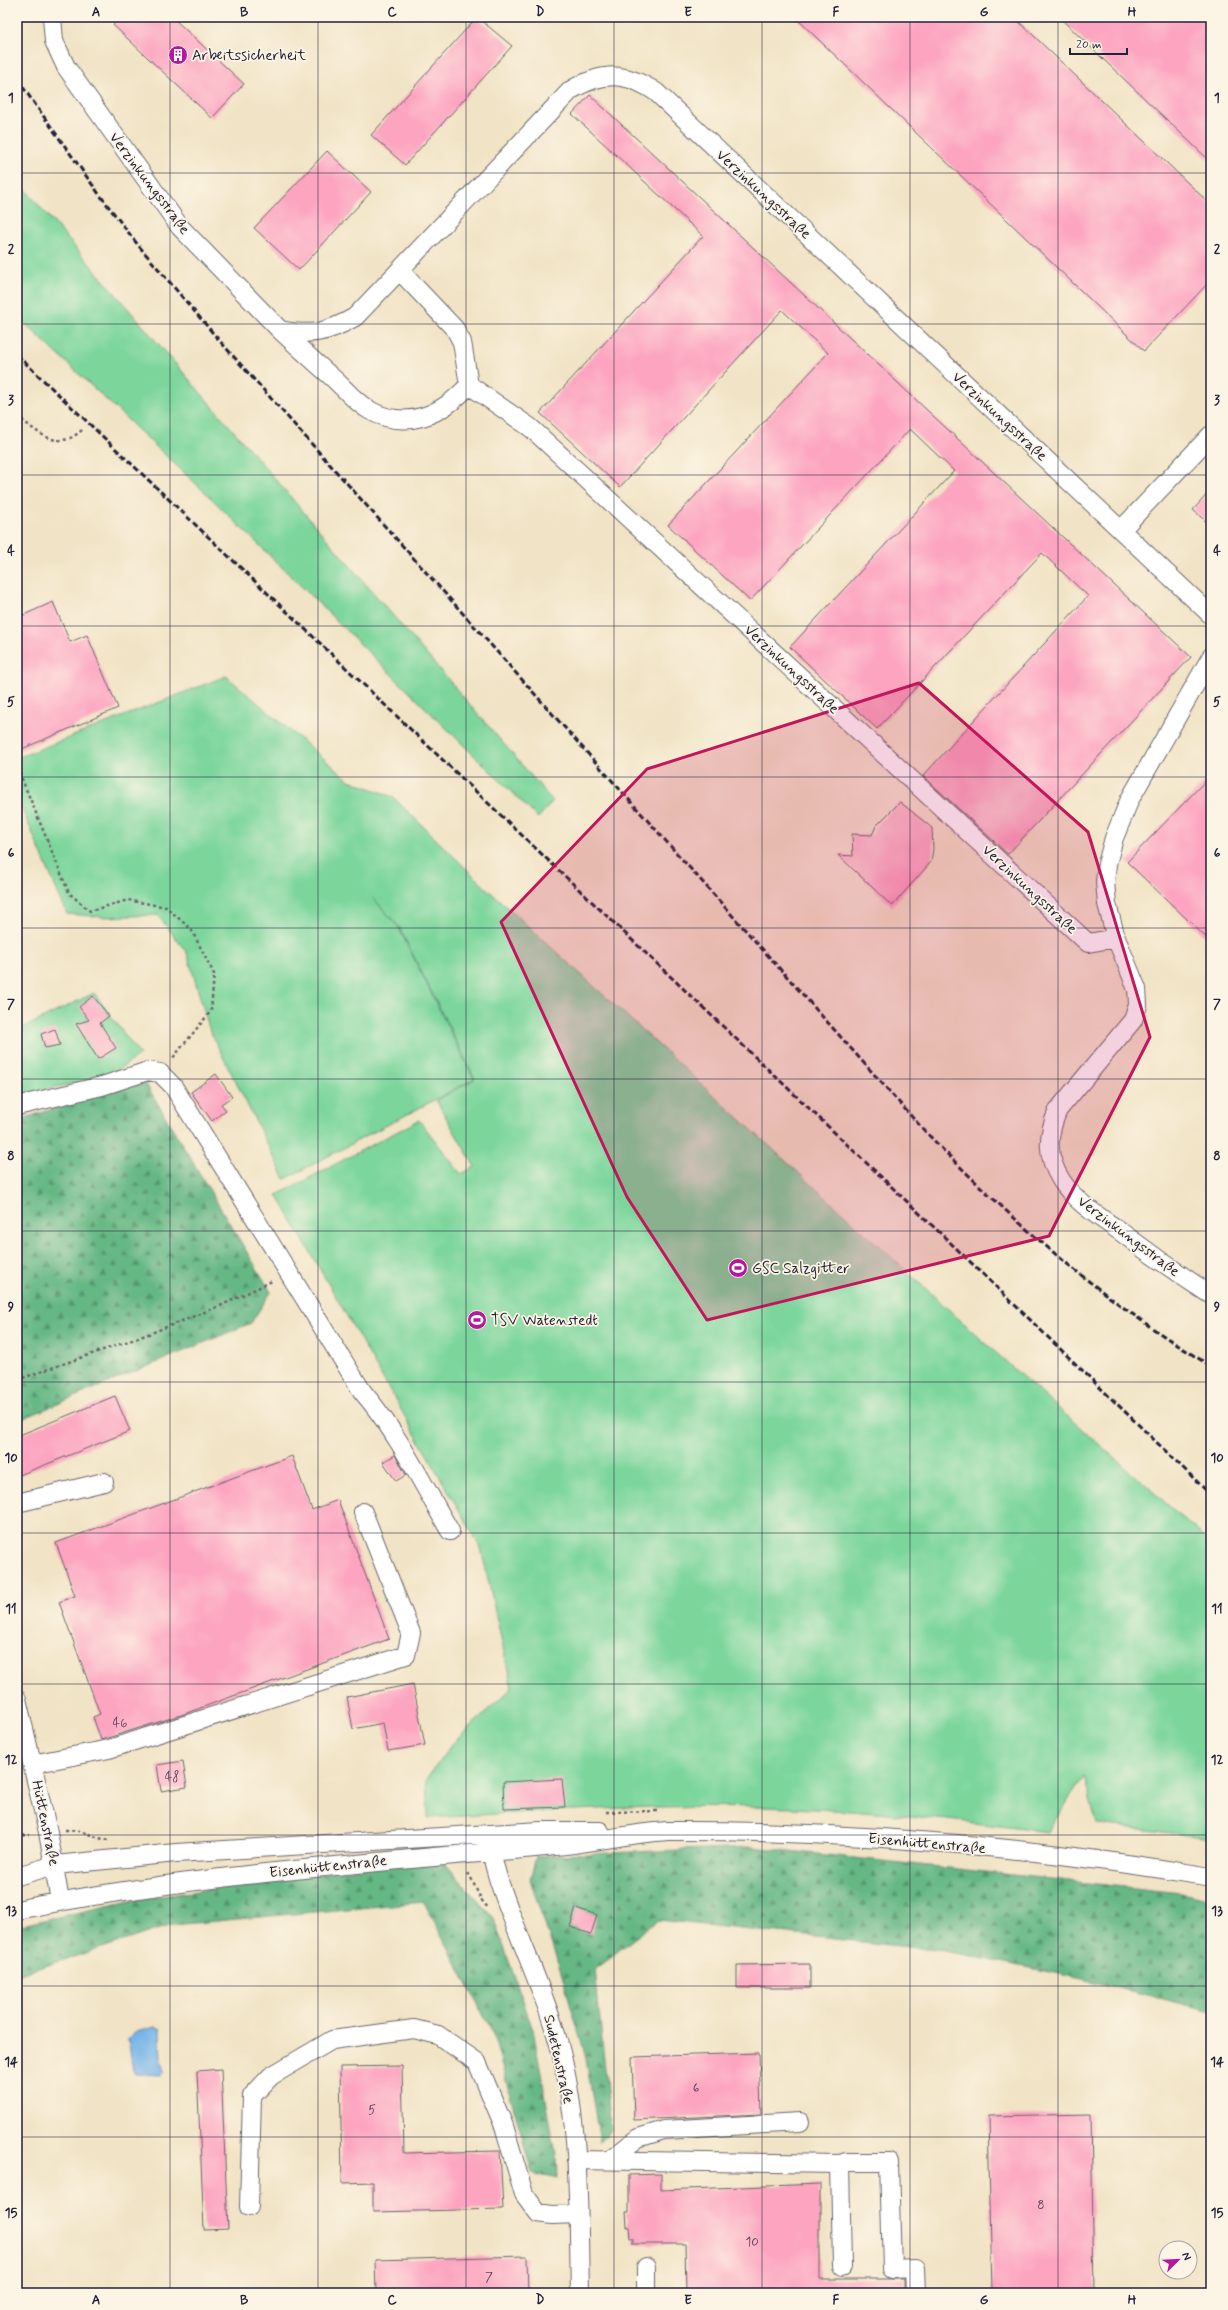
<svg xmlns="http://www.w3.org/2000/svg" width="1228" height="2310" font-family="Mynerve,sans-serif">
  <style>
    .green { fill: #7cd69c; stroke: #4f7c6c }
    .forest { fill: url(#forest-firs); stroke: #446c60 }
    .water { fill: #75b4e8; stroke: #4c6b92 }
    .building { fill: #fca4c0 }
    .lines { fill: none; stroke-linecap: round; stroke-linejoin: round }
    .minor-casing { stroke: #6a666b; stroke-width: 20 }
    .path { stroke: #6a666b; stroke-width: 2.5; stroke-dasharray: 3 3; stroke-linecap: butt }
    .minor { stroke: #fff; stroke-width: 18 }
    .rail { stroke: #22223b; stroke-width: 3; stroke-dasharray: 6 3; stroke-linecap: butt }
    .marked { fill: #c2185b; fill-opacity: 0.2; stroke: #c2185b; stroke-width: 3; stroke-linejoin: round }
    .grid { fill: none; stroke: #22223b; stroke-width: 1; stroke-opacity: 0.55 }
    .labels { text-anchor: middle; stroke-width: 3.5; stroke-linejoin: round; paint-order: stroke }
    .number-label { font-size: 13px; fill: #58425c }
    .poi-label { font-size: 15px; fill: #22223b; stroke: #fcf5e5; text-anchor: start }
    .street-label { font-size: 15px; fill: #22223b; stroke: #fcf5e5 }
    .neatline { fill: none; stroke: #22223b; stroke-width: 1.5 }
    .grid-label { font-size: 13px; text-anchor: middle; font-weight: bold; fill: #22223b }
  </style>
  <defs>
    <pattern id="forest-firs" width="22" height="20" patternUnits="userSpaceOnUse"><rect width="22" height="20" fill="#65b784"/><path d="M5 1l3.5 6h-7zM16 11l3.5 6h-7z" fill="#53946d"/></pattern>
  </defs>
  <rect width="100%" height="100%" fill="#fcf5e5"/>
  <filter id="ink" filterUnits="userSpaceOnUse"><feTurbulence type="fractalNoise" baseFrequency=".025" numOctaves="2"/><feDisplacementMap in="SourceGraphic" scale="8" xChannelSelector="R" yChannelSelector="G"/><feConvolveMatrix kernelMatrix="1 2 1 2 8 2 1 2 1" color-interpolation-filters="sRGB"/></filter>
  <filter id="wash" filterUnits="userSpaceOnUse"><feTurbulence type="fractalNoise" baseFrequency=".012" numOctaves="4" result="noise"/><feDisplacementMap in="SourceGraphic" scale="16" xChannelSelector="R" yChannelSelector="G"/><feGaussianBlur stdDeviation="0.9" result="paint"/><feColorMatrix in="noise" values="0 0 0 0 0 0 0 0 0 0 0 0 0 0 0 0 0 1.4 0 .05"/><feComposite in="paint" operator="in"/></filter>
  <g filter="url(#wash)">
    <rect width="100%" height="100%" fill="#f1e3c5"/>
    <path class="green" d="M 17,180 L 553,801 L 538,818 L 210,497 L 17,316 Z
      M 226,676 L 349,780 L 393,797 L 484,886 L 1015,1370 L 1211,1543 L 1211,1838 L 1097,1824 L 1084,1777 L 1047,1832 C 962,1821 877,1811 792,1808 C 671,1803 550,1811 428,1818 L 426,1780 L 451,1745 L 512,1688 L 481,1548 L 277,1195 L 419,1120 L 461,1174 L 475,1167 L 436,1100 L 475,1079 L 399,927 L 373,898 L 399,928 L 474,1079 L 285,1179 L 210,1031 L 187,953 L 158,915 L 104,917 L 67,914 L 17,797 L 17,758 Z
      M 94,993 L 140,1055 L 110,1075 L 17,1096 L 17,1031 Z"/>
    <path class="forest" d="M 144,1081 L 271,1292 L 251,1323 L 17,1421 L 17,1120 Z
      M 752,1847 L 1181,1893 L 1211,1899 L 1211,2011 L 1074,1977 L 945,1951 L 658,1920 L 595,1969 L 611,2130 L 600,2142 L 585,2054 L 561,1972 L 530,1880 L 536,1856 Z
      M 443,1861 L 494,1919 L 533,2029 L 556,2154 L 557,2179 L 532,2173 L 492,2031 L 424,1902 L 173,1925 L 17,1975 L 17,1926 L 134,1900 L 382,1865 Z"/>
    <path class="water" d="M 155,2027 L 160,2028 L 161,2062 L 164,2072 L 161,2075 L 135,2074 L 133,2070 L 128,2039 L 136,2032 Z"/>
    <g id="blocks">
      <path class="building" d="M 121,17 L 172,17 L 244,84 L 212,118 L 113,25 Z
        M 477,17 L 512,46 L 405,165 L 371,135 Z
        M 795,17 L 1014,17 L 1211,205 L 1211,280 L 1144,351 Z
        M 1059,17 L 1211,17 L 1211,162 Z
        M 590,95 L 1191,657 L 1008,854 L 923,776 L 1088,596 L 1042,553 L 877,729 L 790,647 L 954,471 L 910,429 L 750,601 L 668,525 L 828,353 L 782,310 L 620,487 L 540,413 L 703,236 L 572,114 Z
        M 327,151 L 371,192 L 299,270 L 254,228 Z
        M 1211,490 L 1211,526 L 1193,510 Z
        M 53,602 L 70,642 L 87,635 L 118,708 L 17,751 L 17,618 Z
        M 1211,775 L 1211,942 L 1127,862 Z
        M 900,802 L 932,828 L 933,849 L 931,862 L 892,906 L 838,855 L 853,856 L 852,834 L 872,835 L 876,826 Z
        M 93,996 L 109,1016 L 100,1023 L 116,1048 L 98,1059 L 76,1024 L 89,1020 L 79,1007 Z
        M 55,1029 L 60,1045 L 45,1048 L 41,1034 Z
        M 216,1074 L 232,1097 L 221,1104 L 226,1110 L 212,1121 L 191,1092 Z
        M 115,1396 L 130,1431 L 17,1476 L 17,1436 Z
        M 395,1455 L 406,1475 L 396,1481 L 383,1462 Z
        M 292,1456 L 312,1510 L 338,1500 L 389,1639 L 184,1714 L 101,1740 L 93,1717 L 100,1714 L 59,1602 L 75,1596 L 56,1543 Z
        M 413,1684 L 425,1745 L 388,1751 L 383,1723 L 353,1729 L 347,1697 Z
        M 183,1761 L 187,1787 L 161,1791 L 157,1765 Z
        M 562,1779 L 565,1807 L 504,1809 L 503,1782 Z
        M 576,1908 L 597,1915 L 591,1934 L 570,1927 Z
        M 810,1964 L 810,1988 L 737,1988 L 737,1965 Z
        M 759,2053 L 761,2114 L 634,2120 L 632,2057 Z
        M 402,2066 L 404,2153 L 500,2151 L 503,2209 L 373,2212 L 373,2182 L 342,2183 L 340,2067 Z
        M 221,2069 L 228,2229 L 204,2230 L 197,2071 Z
        M 1091,2114 L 1094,2293 L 992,2293 L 988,2116 Z
        M 661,2174 L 661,2190 L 820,2184 L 820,2279 L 905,2279 L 905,2293 L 686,2293 L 685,2244 L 633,2244 L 633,2238 L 630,2238 L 629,2227 L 627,2227 L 626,2212 L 629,2212 L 629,2175 Z
        M 527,2256 L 528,2293 L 376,2293 L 375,2260 Z"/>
    </g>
  </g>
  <g filter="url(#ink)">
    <use href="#blocks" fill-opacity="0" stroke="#6a666b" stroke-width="1"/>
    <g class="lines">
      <g class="minor-casing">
        <path id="minor" d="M 52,17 L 54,41 L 66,67 L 180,227 L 280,330 C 311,336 327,333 355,317 L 571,90 C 603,72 624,71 656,92 L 1211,615
          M 400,271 L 455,329 L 462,342 L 469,385
          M 280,330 C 298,347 316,363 335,380 C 345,389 356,403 369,410 C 407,431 442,415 469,385 L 531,428 L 1088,943 L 1116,938
          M 1121,530 L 1211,435
          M 1211,657 L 1130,799 L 1114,838 L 1107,864 L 1105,882 L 1107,904 L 1116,938 L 1137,989 L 1138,1005 L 1133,1020 L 1058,1110 C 1047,1135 1046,1156 1061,1180 C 1075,1202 1100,1217 1121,1232 C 1150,1254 1180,1275 1211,1295
          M 17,1106 L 102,1086 L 148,1071 L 160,1073 L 173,1086 L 362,1391 C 398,1433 422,1483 450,1531
          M 17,1503 L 104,1482
          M 17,1699 L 48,1832 L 60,1901
          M 32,1764 L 109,1749 L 406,1655 L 411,1633 L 363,1512
          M 490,1839 C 492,1866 503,1893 512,1917 C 527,1956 544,1994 556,2034 C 581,2117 578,2207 580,2293
          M 17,1876 L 55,1865 L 176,1853 L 541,1831 L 600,1831
          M 17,1910 C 198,1873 383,1863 566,1845 C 600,1841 633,1833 667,1831 C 848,1830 1032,1847 1211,1877
          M 576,2160 L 840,2164 L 846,2162 L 889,2162 L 892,2269 L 915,2268 L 916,2293
          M 610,2160 L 638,2138 L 664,2130 L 800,2122
          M 840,2164 L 842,2267
          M 249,2207 L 252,2096 L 271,2076 L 332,2040 L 414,2029 L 438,2035 L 477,2062 L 504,2126 L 524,2194 L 538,2213 L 552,2215 L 578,2214
          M 646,2267 L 646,2293"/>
      </g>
      <path class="path" d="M 17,416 C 38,432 57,453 82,430
        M 17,767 L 69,893 L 90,911 L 128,900 L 166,907 L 191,929 L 214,974 L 211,1011 L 172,1059
        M 17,1380 L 146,1335 L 220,1306 L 274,1280
        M 606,1812 L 659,1811
        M 65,1830 C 82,1829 91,1837 108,1840
        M 17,1836 L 30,1835
        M 468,1873 C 475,1883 479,1901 488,1907"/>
      <use href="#minor" class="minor"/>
      <path class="rail" d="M 17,79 L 99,194 L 138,245 L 218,339 L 921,1127 C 1008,1218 1103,1301 1211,1366
        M 17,355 L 958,1250 L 1211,1495"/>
    </g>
  </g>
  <path class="marked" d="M 919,683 L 1088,832 L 1150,1037 L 1049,1236 L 707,1320 L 627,1197 L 501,922 L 647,769 Z"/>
  <path class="grid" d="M 170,17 L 170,2293M 318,17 L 318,2293M 466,17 L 466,2293M 614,17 L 614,2293M 762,17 L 762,2293M 910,17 L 910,2293M 1058,17 L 1058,2293M 17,173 L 1211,173M 17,324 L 1211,324M 17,475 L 1211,475M 17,626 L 1211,626M 17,777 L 1211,777M 17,928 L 1211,928M 17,1079 L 1211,1079M 17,1231 L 1211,1231M 17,1382 L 1211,1382M 17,1533 L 1211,1533M 17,1684 L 1211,1684M 17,1835 L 1211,1835M 17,1986 L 1211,1986M 17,2137 L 1211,2137"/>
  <defs>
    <g id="building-disc" transform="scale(1)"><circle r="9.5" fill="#b5179e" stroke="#fcf5e5"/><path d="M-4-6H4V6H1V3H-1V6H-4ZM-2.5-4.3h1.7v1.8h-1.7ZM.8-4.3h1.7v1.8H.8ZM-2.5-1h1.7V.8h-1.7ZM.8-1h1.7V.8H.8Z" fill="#fff"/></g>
    <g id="stadium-disc" transform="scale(1)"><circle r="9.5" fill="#b5179e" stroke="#fcf5e5"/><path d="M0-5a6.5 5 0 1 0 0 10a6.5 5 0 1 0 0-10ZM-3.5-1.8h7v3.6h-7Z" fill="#fff"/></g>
  </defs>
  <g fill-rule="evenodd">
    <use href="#building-disc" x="178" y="55"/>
    <use href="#stadium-disc" x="738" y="1268"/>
    <use href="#stadium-disc" x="477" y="1320"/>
  </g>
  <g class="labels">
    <g class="number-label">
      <text x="120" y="1727">46</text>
      <text x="172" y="1781">48</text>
      <text x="696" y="2092">6</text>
      <text x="372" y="2114">5</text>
      <text x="1041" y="2209">8</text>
      <text x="752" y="2246">10</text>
      <text x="489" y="2281">7</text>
    </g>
    <g class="poi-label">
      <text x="192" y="60">Arbeitssicherheit</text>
      <text x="752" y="1273">GSC Salzgitter</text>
      <text x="491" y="1325">TSV Watenstedt</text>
    </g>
    <g class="street-label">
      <text transform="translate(150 183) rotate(53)" y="5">Verzinkungsstraße</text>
      <text transform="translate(764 194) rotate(43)" y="5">Verzinkungsstraße</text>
      <text transform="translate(1000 416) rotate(43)" y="5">Verzinkungsstraße</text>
      <text transform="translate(792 669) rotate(43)" y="5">Verzinkungsstraße</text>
      <text transform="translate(1030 889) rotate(43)" y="5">Verzinkungsstraße</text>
      <text transform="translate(1129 1236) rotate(37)" y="5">Verzinkungsstraße</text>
      <text transform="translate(46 1823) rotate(78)" y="5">Hüttenstraße</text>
      <text transform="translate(927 1843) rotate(5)" y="5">Eisenhüttenstraße</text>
      <text transform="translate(328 1866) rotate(-6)" y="5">Eisenhüttenstraße</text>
      <text transform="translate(559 2059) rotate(77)" y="5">Sudetenstraße</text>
    </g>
  </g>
  <rect width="1228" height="2310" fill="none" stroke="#fcf5e5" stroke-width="44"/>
  <g transform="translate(1178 2260) rotate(66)"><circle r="19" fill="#fcf5e5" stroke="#a5a1a1"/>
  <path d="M0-3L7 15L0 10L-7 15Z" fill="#b5179e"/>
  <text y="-6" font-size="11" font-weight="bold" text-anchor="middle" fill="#22223b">N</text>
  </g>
  <path d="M1070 48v6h57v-6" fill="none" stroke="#22223b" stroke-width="2"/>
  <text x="1076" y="48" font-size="12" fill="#22223b" stroke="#fcf5e5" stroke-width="3" paint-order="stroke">20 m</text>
  <rect x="22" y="22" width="1184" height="2266" class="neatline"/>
  <g class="grid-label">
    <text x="96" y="16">A</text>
    <text x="244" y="16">B</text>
    <text x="392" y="16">C</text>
    <text x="540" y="16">D</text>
    <text x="688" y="16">E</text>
    <text x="836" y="16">F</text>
    <text x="984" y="16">G</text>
    <text x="1132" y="16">H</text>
    <text x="11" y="102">1</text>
    <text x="1217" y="102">1</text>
    <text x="11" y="253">2</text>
    <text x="1217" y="253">2</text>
    <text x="11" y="404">3</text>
    <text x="1217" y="404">3</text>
    <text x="11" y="555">4</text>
    <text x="1217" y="555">4</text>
    <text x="11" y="706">5</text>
    <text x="1217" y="706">5</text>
    <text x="11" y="857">6</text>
    <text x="1217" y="857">6</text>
    <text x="11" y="1008">7</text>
    <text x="1217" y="1008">7</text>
    <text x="11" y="1160">8</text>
    <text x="1217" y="1160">8</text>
    <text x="11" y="1311">9</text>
    <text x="1217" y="1311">9</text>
    <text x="11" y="1462">10</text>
    <text x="1217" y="1462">10</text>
    <text x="11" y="1613">11</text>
    <text x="1217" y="1613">11</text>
    <text x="11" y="1764">12</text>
    <text x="1217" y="1764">12</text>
    <text x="11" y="1915">13</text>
    <text x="1217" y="1915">13</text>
    <text x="11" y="2066">14</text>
    <text x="1217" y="2066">14</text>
    <text x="11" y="2217">15</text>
    <text x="1217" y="2217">15</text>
    <text x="96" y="2304">A</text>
    <text x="244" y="2304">B</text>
    <text x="392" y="2304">C</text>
    <text x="540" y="2304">D</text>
    <text x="688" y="2304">E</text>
    <text x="836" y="2304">F</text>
    <text x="984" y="2304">G</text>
    <text x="1132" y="2304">H</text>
  </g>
</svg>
